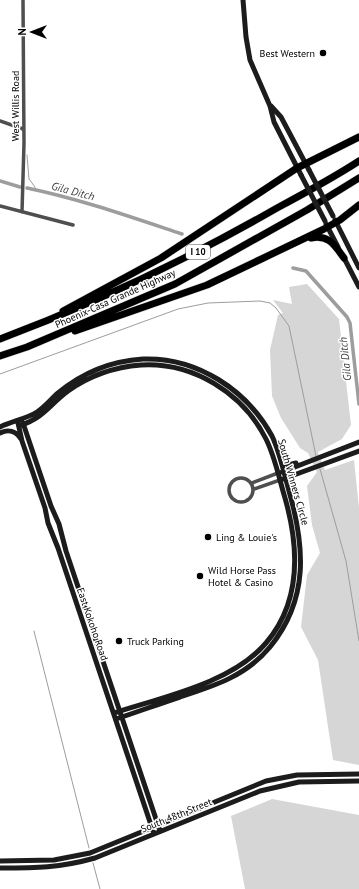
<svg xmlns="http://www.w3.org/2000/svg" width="359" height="889" font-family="'PT Sans',sans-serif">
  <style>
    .green { fill: #d6d6d6 }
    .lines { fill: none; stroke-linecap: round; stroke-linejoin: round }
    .stream { stroke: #9d9d9d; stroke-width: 1 }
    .canal { stroke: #9d9d9d; stroke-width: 3.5 }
    .highway-casing { stroke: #dbdbdb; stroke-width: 8 }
    .street { stroke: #4f4f4f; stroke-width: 3.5 }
    .secondary { stroke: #1c1c1c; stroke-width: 5 }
    .highway { stroke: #000; stroke-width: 7 }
    .secondary-bridge { stroke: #1c1c1c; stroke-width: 5 }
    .poi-dot { fill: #000; stroke: #fff; stroke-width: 1.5 }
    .labels { text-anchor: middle; stroke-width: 3; stroke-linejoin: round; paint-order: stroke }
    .shield { fill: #fff; stroke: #4c4c4c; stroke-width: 1 }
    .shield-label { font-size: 9px; font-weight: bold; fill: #000 }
    .poi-label { font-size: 10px; fill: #000; stroke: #fff; text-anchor: start }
    .street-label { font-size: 10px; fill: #000; stroke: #fff }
    .water-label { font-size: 11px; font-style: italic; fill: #3e3e3e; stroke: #fff }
  </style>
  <rect width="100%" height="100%" fill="#fff"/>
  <path class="green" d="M 307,284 L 339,319 L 351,425 L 342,439 L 318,452 L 325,470 L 354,460 L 359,508 L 359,765 L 333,760 L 318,660 L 301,627 L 307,575 L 320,553 L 312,525 L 307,486 L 317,472 L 308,453 L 300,448 L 281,418 L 272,396 L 270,350 L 278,315 L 283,313 L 273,300 L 292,304 L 289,287 Z
    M 272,799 L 359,815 L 359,889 L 245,889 L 231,816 Z"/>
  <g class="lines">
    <path class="stream" d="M 27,155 L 29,179 L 35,187 L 35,190
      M 0,374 L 178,309 L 208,303 L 260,301 L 270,303 L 276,308 L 289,326 L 316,456
      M 320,469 L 346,561 L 359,641
      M 34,631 L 89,848
      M 93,863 L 100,889"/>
    <path class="canal" d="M 0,181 L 20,187
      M 27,188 C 80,199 131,217 182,234
      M 293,268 L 306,271 L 347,317 L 350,323 L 359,404"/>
    <g class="highway-casing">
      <path id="highway" d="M 311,238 C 329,234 335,246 344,258
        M 63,311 L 161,258 L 297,168 L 359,137
        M 75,331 L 207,285 L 324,229 L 340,220 L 359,205
        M 0,339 C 96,303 188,259 277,208 C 305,193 333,178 359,161
        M 0,356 L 27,347 L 175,284 L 307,210 L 359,178"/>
    </g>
    <path class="street" d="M 0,121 L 23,129
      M 0,206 L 73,225
      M 22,212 L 24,143 L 23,0
      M229 490a12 12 0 1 1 24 0a12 12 0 1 1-24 0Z
      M 252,483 L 278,473
      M 254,489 L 280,480"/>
    <path class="secondary" d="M 243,0 L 246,37 L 250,60 L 270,106 L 274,122 L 301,175
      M 271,106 L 281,117 L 309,170
      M 335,220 L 359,268
      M 326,224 L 338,247
      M 343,256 L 359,287
      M 18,423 L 22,441 L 45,508 L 48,523 L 58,548 L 154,834
      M 23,423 L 51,506 L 59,524 L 66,551 L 160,831
      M 19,426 C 45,417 48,406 68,391 C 89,376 115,367 141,365 C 193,362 243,393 266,439 C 275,457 279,478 285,498 C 299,547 302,601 266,643 C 232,683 163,697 114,713
      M 0,427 C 12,421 26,419 37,412 C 45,407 51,399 58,393 C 82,373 112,361 143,359 C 197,357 247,390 272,436 C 280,453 284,473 289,491 C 305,547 309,599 270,647 C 246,676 214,686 180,697 C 159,704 137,712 116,719
      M 0,433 C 8,429 16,431 21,439
      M 281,459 L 288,465 L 296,463
      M 282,472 L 359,442
      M 283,479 L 359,451
      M 0,861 L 54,860 L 90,853 L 266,781 L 297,775 L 359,774
      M 0,868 C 36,868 59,868 95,858 L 260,791 L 299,782 L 359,781"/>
    <use href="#highway" class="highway"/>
    <path class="secondary-bridge" d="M 309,170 L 333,216
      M 301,175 L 325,221"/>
  </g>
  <g class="poi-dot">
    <circle cx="323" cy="53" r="4"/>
    <circle cx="208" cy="537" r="4"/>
    <circle cx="200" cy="576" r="4"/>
    <circle cx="119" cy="641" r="4"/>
  </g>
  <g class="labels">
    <rect class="shield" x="186" y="245" width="24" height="14" rx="3"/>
    <g class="shield-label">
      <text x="198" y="255">I 10</text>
    </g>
    <g class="poi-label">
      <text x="315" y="57" text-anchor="end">Best Western</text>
      <text x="216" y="541">Ling &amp; Louie's</text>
      <text x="208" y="574">Wild Horse Pass<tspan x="208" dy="12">Hotel &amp; Casino</tspan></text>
      <text x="127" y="645">Truck Parking</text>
    </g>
    <g class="street-label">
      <text transform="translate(15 106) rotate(-90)" y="4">West Willis Road</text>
      <text transform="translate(115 298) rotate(-24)" y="4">Phoenix-Casa Grande Highway</text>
      <text transform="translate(294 482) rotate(74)" y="4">South Winners Circle</text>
      <text transform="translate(93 624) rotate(71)" y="4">East Kokoho Road</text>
      <text transform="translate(176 815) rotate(-22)" y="4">South 48th Street</text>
    </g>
    <g class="water-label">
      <text transform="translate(73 191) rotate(15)" y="4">Gila Ditch</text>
      <text transform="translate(345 359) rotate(-96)" y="4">Gila Ditch</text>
    </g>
  </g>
  <g transform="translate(32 32) rotate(270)" stroke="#ffffff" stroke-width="3" paint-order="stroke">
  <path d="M0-3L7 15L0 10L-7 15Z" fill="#000000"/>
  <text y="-6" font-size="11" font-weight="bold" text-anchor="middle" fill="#000000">N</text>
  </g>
</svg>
